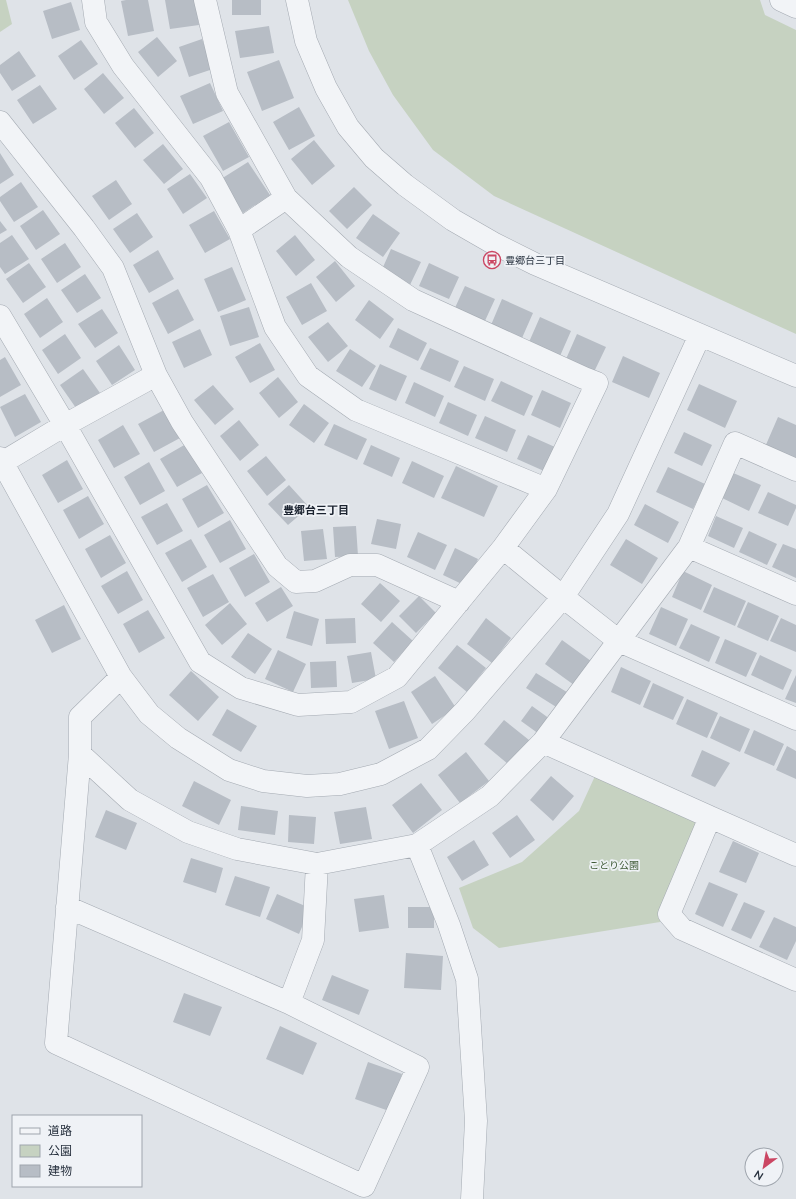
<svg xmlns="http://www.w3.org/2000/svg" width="796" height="1199" font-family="Mulish,'Noto Sans JP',sans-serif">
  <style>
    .green { fill: #c6d2c1 }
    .building { fill: #b7bdc5 }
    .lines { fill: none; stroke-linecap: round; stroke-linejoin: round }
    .minor-casing { stroke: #a4aab2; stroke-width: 23 }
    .minor { stroke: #f2f4f7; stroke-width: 22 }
    .labels { text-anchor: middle; stroke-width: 3.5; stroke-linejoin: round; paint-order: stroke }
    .poi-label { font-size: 10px; fill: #28323f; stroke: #eff2f6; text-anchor: start }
    .park-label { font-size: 10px; fill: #3f5a36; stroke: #eff2f6 }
    .neighbourhood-label { font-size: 11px; font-weight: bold; fill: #1b2330; stroke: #eff2f6 }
  </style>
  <rect width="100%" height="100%" fill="#dfe3e8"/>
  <path class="green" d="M 0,0 L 6,0 L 12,24 L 0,32 Z
    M 348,0 L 760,0 L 765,15 L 796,30 L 796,334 L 494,196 L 433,150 L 393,95 L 369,51 Z
    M 595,776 L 702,821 L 660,922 L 499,948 L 473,928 L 459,888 L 522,862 L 579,811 Z"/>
  <path class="building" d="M 126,0 L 148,0 L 154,31 L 128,36 L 121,1 Z
    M 165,0 L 195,0 L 199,25 L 170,29 Z
    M 232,0 L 261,0 L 261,15 L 232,15 Z
    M 71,2 L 80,30 L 52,39 L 43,11 Z
    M 269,26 L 274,53 L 240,58 L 235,31 Z
    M 157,37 L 177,61 L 158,77 L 138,52 Z
    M 202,39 L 213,69 L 189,77 L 179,47 Z
    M 81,40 L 98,64 L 74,80 L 58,56 Z
    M 19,51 L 36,76 L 12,91 L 0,73 L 0,65 Z
    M 279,60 L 294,98 L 262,111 L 247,72 Z
    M 103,73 L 124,98 L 104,114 L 84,89 Z
    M 210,83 L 223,111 L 193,124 L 180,96 Z
    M 40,85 L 57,109 L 33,124 L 17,100 Z
    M 299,107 L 315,136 L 289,150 L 273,122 Z
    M 134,108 L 154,133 L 135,148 L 115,123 Z
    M 229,122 L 249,157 L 223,171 L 203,136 Z
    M 314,140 L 335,166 L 312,185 L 291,159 Z
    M 163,144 L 183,169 L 164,184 L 143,160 Z
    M 0,153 L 14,175 L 0,184 Z
    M 248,162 L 270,195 L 243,213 L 221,179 Z
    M 190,174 L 207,198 L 183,214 L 167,189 Z
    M 116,180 L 132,204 L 109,220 L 92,196 Z
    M 21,182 L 38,207 L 14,222 L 0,201 L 0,197 Z
    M 354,187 L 372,205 L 347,229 L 329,211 Z
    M 43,210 L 60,234 L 36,250 L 20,226 Z
    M 214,211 L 230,239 L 205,253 L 189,225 Z
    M 137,213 L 153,237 L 130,253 L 113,229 Z
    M 373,214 L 400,233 L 383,257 L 356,238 Z
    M 0,221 L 7,230 L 0,234 Z
    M 12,235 L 29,259 L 5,274 L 0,267 L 0,243 Z
    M 295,235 L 315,260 L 296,276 L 276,251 Z
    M 65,243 L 81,267 L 57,283 L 41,259 Z
    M 391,249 L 421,262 L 409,287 L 380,274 Z
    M 158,250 L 174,279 L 149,293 L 133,265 Z
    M 335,261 L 355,286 L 336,302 L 316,277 Z
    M 29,263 L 46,287 L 23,303 L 6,279 Z
    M 429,263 L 459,277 L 449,299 L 419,286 Z
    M 232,267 L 246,300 L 218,312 L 204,279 Z
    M 85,274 L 101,298 L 77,313 L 61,290 Z
    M 311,283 L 327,311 L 302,325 L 286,297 Z
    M 465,286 L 495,299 L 484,323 L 454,310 Z
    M 178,289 L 194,320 L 168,334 L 152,303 Z
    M 47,298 L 63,322 L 40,338 L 24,314 Z
    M 502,299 L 533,313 L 522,338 L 491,325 Z
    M 369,300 L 394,319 L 380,339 L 355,320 Z
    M 249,307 L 259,337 L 230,346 L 220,316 Z
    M 102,309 L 118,333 L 95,348 L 78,324 Z
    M 540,317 L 571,331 L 560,356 L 529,342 Z
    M 328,322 L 348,346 L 328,362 L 308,337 Z
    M 398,328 L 427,343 L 418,361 L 389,347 Z
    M 200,329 L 212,355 L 184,368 L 172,342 Z
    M 65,334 L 81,358 L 58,374 L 42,350 Z
    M 577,334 L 606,347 L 594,372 L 566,359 Z
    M 260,343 L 275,370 L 250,383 L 235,357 Z
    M 119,345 L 135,370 L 112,385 L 96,361 Z
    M 430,348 L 459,361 L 450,382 L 420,369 Z
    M 350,349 L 376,366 L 362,387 L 336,371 Z
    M 623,356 L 660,373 L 649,398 L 612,382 Z
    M 5,357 L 21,385 L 0,397 L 0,360 Z
    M 380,364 L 407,376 L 396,401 L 369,389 Z
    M 464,366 L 494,379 L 485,401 L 454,387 Z
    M 83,369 L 100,393 L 76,408 L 60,385 Z
    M 278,377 L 298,402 L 279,418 L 259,393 Z
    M 501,381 L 533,396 L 524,416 L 491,401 Z
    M 414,382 L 444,396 L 435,417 L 405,403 Z
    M 699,384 L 737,401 L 725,428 L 687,410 Z
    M 213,385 L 234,409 L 215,425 L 194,400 Z
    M 542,390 L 571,403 L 560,428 L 531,415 Z
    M 25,394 L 41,422 L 15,437 L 0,407 Z
    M 448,402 L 477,415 L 468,436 L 439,423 Z
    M 304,404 L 329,423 L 314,443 L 289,425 Z
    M 164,410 L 180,438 L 154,452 L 138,424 Z
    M 485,416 L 516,430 L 507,452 L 475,438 Z
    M 778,417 L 796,425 L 796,461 L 765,447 Z
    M 239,420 L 259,445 L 240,461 L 220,436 Z
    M 334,424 L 367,439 L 357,460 L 324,445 Z
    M 123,425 L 140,454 L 114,468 L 98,440 Z
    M 684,432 L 712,445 L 702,466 L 674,453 Z
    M 528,435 L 555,447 L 544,471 L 517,459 Z
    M 186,444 L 202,473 L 177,487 L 160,459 Z
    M 371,445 L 400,458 L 392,477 L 363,464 Z
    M 266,456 L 286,480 L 267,496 L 247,471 Z
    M 67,460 L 83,489 L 58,503 L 42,475 Z
    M 412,461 L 444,476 L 434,498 L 402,483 Z
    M 149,462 L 165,491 L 140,505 L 124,477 Z
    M 456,466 L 498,486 L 484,517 L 441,498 Z
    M 668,467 L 705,484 L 693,509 L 656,492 Z
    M 731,472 L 761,485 L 749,511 L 720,497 Z
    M 207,485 L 224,513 L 198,528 L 182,499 Z
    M 289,485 L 309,507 L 288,525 L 268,504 Z
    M 768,492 L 796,505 L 796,508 L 788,526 L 758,513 Z
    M 88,496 L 104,524 L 79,539 L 63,510 Z
    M 167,503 L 183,531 L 157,545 L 141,517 Z
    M 645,504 L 679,522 L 668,543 L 634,525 Z
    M 716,516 L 743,528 L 734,548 L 708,536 Z
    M 377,519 L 401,524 L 396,549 L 371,544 Z
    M 230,520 L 246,549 L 220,563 L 204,535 Z
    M 356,526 L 358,556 L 335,557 L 333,527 Z
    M 323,529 L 327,559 L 304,561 L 301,531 Z
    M 749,531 L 777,544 L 767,565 L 739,552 Z
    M 418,532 L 447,545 L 435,570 L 407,557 Z
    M 110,535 L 126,563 L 101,578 L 85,549 Z
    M 191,539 L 207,567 L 182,582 L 165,553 Z
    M 626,539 L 658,558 L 642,584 L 610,565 Z
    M 783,544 L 796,549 L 796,578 L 772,567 Z
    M 455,548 L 478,559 L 466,586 L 443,575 Z
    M 254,554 L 270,582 L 245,597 L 229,568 Z
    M 127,571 L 143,600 L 118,614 L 101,586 Z
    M 683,571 L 712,585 L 701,610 L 672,597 Z
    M 213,574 L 229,602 L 203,617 L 187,588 Z
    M 380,583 L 400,601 L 381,622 L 361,604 Z
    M 281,587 L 293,606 L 267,622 L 255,603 Z
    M 714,587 L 746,601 L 735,626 L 703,612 Z
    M 419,596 L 436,613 L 416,633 L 399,616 Z
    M 748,602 L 779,616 L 768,641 L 737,627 Z
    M 230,603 L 247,624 L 222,645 L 205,625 Z
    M 64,605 L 81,639 L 52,653 L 35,620 Z
    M 661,607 L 688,619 L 676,646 L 649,634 Z
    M 148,610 L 165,638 L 139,653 L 123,624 Z
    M 294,611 L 319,619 L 312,646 L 286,638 Z
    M 355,618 L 356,643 L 326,644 L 325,619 Z
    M 486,618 L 511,638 L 492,663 L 467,644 Z
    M 781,618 L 796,625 L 796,652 L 770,641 Z
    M 392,622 L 413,641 L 394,662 L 373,643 Z
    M 691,624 L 720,637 L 709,662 L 679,648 Z
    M 248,633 L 272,649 L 255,674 L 231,657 Z
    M 725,639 L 757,653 L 746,677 L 715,663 Z
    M 562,640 L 591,661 L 574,685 L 545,664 Z
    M 457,645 L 486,668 L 467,692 L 438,668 Z
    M 278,650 L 306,664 L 293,692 L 265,679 Z
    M 371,652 L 376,679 L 352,683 L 347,656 Z
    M 760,655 L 792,670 L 783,690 L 751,675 Z
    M 336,661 L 337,687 L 311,688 L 310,662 Z
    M 621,667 L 651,681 L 640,705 L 611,692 Z
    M 191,671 L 219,697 L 198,721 L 169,695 Z
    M 536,673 L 570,694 L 561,710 L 526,688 Z
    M 796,675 L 796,703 L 785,699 Z
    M 435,676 L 456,708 L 432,724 L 411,692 Z
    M 653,683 L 684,697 L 673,720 L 643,707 Z
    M 687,699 L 718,713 L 707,738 L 676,724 Z
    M 404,701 L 418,738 L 389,749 L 375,711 Z
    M 532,706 L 550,719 L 539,734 L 521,721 Z
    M 227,709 L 257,726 L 241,752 L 212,735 Z
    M 720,716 L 750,729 L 740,752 L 710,738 Z
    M 504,720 L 534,744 L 514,769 L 484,744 Z
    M 754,730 L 784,744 L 774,766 L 744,753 Z
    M 787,746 L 796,751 L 796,779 L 776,770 Z
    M 702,750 L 730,763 L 715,787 L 691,776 Z
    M 466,752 L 489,781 L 460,803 L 438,775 Z
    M 551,776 L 574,796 L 553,821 L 530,800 Z
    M 194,781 L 231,800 L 219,825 L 182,806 Z
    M 421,783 L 442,810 L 413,833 L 392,805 Z
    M 241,806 L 278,811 L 275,835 L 238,830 Z
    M 366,807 L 372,839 L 340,844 L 334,812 Z
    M 106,810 L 137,823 L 126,850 L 95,837 Z
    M 289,815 L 316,817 L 314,844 L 288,842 Z
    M 517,815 L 535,840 L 510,858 L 492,833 Z
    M 474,840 L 489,865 L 462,881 L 447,857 Z
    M 733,841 L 759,853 L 746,883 L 719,872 Z
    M 191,858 L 223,868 L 216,893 L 183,882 Z
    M 235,876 L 270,887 L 260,917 L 225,905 Z
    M 709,882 L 738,894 L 723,927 L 695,914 Z
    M 277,894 L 310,908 L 299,934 L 266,919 Z
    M 384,895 L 389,928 L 359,932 L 354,899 Z
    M 744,902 L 765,911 L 751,939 L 731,930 Z
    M 408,907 L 434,907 L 434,928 L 408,928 Z
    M 774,917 L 796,927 L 796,941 L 787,960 L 759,947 Z
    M 406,953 L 443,956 L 441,990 L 404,988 Z
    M 332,975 L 369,990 L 359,1015 L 322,1000 Z
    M 184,993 L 222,1007 L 210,1036 L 173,1022 Z
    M 280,1026 L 317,1043 L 303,1075 L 266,1059 Z
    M 368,1062 L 402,1074 L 389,1111 L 355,1099 Z"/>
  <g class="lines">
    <g class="minor-casing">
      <path id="minor" d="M 93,0 L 96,22 L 123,66 L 211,178 L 239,230 L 275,327 L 308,376 L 356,410 L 546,489
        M 297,0 L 306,41 L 326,88 L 348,127 L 374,158 L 405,185 L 453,220 L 493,243 L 535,264 L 796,376
        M 781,0 L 796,7
        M 0,122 L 84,228 L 113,268 L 156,375 L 182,422 L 277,566 L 296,582 L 315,581 L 350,565 L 377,565 L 459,602
        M 239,230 L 286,198
        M 0,316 L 65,425 L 200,662 L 241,688 L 298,705 L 351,702 L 397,677 L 503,548 L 546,489 L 597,383 L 584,378 L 413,300 L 349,257 L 286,198 L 227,93 L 205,0
        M 0,458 L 121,677 L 149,714 L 178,738 L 229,770 L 263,781 L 307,786 L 340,784 L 381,774 L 428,749 L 465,711 L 563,597 L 618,514 L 700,335
        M 0,464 L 65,425 L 156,375
        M 689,547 L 796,594
        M 503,548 L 563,597 L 619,641 L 796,719
        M 543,742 L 710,817 L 669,914 L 682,929 L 796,980
        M 80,754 L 56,1043 L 364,1186 L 418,1067 L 289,1003
        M 710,817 L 796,855
        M 417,845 L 449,925 L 467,979 L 476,1121 L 472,1199
        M 317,864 L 417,845 L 490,796 L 543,742 L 689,547 L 735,443 L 796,470
        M 67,907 L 289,1003 L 313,940 L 317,864 L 237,849 L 188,832 L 130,800 L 80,754 L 80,717 L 121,677"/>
    </g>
    <use href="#minor" class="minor"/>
  </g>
  <defs>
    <g id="bus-ring" transform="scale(0.9)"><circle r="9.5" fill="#eff2f6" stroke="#cb4663" stroke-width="1.5"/><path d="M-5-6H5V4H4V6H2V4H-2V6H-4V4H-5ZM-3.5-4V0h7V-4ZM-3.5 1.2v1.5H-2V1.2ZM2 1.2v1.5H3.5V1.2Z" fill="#cb4663"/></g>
  </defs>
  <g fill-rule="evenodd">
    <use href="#bus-ring" x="492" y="260"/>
  </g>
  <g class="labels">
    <g class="poi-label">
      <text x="505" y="264">豊郷台三丁目</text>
    </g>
    <g class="park-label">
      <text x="614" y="869">ことり公園</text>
    </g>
    <g class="neighbourhood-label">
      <text x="316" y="514">豊郷台三丁目</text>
    </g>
  </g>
  <rect x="12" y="1115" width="130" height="72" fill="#eff2f6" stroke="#9fa5ad"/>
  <rect x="20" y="1128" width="20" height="6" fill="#f2f4f7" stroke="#9fa5ad"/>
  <text x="48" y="1135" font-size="12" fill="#28323f">道路</text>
  <rect x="20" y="1145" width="20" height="12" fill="#c6d2c1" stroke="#9fa5ad"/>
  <text x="48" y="1155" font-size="12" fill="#28323f">公園</text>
  <rect x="20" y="1165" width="20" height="12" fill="#b7bdc5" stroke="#9fa5ad"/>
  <text x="48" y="1175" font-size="12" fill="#28323f">建物</text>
  <g transform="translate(764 1167) rotate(212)"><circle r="19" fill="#eff2f6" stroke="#9fa5ad"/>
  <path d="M0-3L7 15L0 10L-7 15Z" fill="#cb4663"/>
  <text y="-6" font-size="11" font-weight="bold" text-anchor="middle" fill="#28323f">N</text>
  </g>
</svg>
